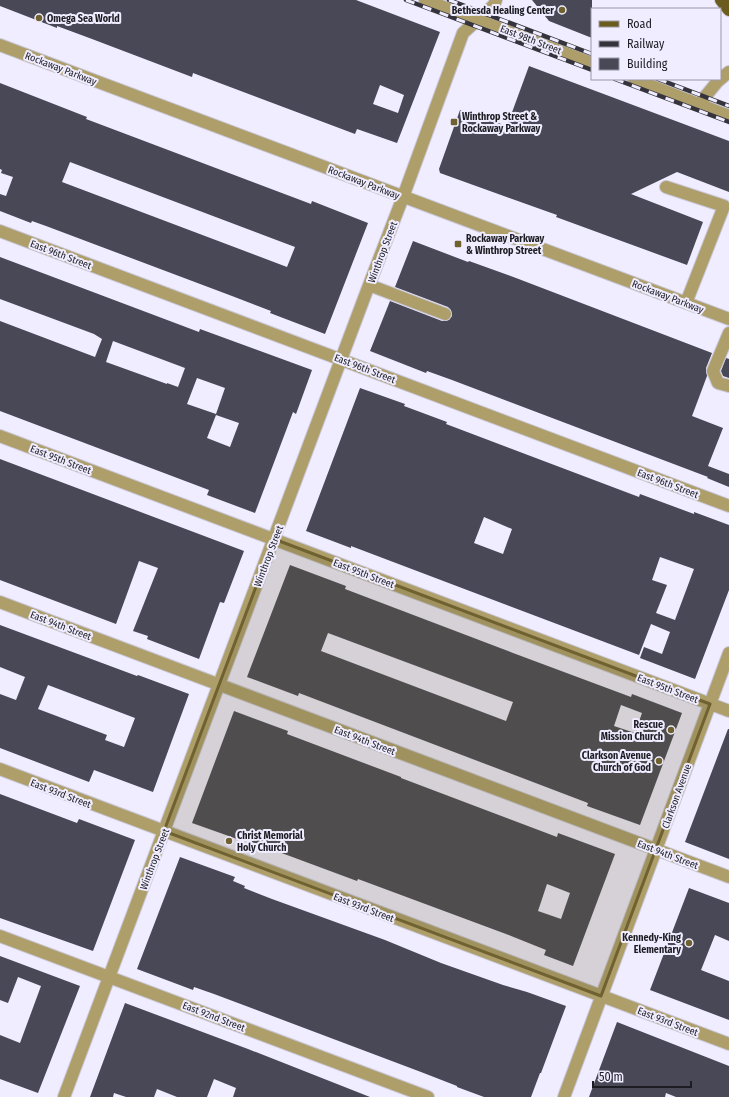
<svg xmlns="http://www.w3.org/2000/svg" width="729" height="1097" font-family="'Fira Sans Condensed',sans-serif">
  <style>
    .building { fill: #494856; fill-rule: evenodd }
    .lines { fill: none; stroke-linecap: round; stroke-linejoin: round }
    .minor-casing { stroke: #c9c7d7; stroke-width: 14 }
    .major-casing { stroke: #c9c7d7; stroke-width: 14 }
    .minor { stroke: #ad9e6a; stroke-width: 12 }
    .major { stroke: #6b5b1d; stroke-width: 12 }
    .rail-casing { stroke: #35343c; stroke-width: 4.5 }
    .rail { stroke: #efedff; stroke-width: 3; stroke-dasharray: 9; stroke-linecap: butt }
    .marked { fill: #706230; fill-opacity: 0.2; stroke: #706230; stroke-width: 3; stroke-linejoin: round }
    .poi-dot { fill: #706230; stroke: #efedff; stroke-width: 1.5 }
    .labels { text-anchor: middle; stroke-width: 4; stroke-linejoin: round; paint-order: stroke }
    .poi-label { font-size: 10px; font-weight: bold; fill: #1d1c23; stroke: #efedff; text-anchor: end }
    .street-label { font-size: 10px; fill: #1d1c23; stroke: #efedff }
  </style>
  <rect width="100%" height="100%" fill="#efedff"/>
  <path class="building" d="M 0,0 L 356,0 L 440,32 L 397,143 L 357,129 L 355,134 L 193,73 L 192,77 L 92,39 L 57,26 L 57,28 L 0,6 ZM 380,85 L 404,95 L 398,113 L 373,104 Z
    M 532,0 L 592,0 L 592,38 L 549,21 Z
    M 529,66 L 729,141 L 729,192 L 677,172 L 631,194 L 703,222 L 687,265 L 556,217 L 557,215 L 440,173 L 439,169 L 460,110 L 507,126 Z
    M 0,83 L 87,117 L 86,119 L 184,156 L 311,204 L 312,201 L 368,223 L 325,334 L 270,313 L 271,311 L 232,296 L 46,226 L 32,221 L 31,223 L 0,211 L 0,194 L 6,196 L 13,177 L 1,173 L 2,170 L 0,169 ZM 70,162 L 295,247 L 287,267 L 62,182 Z
    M 413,241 L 468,262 L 469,261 L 516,278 L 712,353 L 706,368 L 707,376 L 692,416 L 723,428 L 708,466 L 729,474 L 729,487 L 707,478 L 708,477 L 452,380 L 427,371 L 426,373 L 370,351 L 390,301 L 442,321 L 449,320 L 452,316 L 451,310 L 448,307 L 395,287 Z
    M 0,257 L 199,332 L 200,329 L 312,370 L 296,414 L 293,412 L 255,513 L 207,495 L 209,490 L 0,411 L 0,321 L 95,357 L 102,339 L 94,334 L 0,299 ZM 113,341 L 185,368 L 178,387 L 167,383 L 167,384 L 106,362 ZM 197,378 L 225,388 L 216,414 L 187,404 ZM 216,415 L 239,423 L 230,447 L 207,438 Z
    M 726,358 L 729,359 L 729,378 L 723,376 L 721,371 Z
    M 360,388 L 405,404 L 404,406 L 447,422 L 446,424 L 639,497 L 640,494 L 694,514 L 694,512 L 729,525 L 729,590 L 695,679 L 640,658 L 644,647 L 662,654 L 670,632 L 651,624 L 639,655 L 351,546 L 351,548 L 306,531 ZM 484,517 L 512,529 L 503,554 L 474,543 ZM 660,557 L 694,569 L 675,620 L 656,613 L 667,585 L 652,580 Z
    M 0,459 L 244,551 L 224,603 L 220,602 L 199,659 L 147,639 L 148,636 L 133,631 L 158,568 L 139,561 L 116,624 L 0,580 Z
    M 290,565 L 346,586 L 345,589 L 513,653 L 631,697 L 632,694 L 682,713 L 640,825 L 587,806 L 588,803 L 299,693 L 298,696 L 247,677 ZM 328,633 L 513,702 L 506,721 L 321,651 ZM 621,705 L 642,713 L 635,733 L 614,726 Z
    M 0,625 L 137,676 L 138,675 L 189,694 L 153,792 L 94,770 L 89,782 L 0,748 L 0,694 L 16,700 L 25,677 L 0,667 ZM 48,685 L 135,718 L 124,747 L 105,740 L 107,735 L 38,709 Z
    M 234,711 L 288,731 L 287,734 L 401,777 L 401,778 L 557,837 L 558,833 L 615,854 L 573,966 L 544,955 L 546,950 L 506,934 L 358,879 L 357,881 L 241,838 L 240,840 L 192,823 ZM 547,884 L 570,893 L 561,919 L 538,911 Z
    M 728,729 L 729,729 L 729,859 L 685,842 Z
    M 0,794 L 77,823 L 79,819 L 135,840 L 93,951 L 0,918 Z
    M 180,857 L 235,877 L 233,881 L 245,886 L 244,888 L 272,899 L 385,940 L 441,963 L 503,985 L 527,992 L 566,1006 L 541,1073 L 540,1073 L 531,1097 L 484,1097 L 457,1087 L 457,1086 L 421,1072 L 214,994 L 194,987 L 193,990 L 137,969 Z
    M 689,888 L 729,903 L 729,941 L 715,935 L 701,970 L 729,981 L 729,1020 L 650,990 Z
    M 0,956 L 80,986 L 38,1093 L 0,1079 L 0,1035 L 20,1043 L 41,986 L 18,977 L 8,1003 L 0,1000 Z
    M 125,1003 L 248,1049 L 370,1097 L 233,1097 L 236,1088 L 214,1079 L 207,1097 L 177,1097 L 157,1089 L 154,1097 L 126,1097 L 114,1093 L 113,1097 L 90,1097 Z
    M 617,1022 L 729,1066 L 729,1097 L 676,1097 L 666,1093 L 665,1097 L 589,1097 Z"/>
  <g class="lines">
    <g class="minor-casing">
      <path id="minor" d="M 425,0 L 592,63
        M 0,45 L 729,319
        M 634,79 L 729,116
        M 699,104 L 718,81 L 729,72
        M 666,187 L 724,206 L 686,303
        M 0,231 L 729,506
        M 369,285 L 445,314
        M 729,333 L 713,371 L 718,383 L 729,386
        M 0,436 L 729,711
        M 0,602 L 729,877
        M 0,769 L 729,1044
        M 0,936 L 428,1097
        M 64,1097 L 369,285 L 403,197 L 463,33 L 494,5 L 496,0
        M 564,1097 L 729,653"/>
    </g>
    <g class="major-casing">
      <path id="major" d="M 721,0 L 729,10"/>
    </g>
    <use href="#minor" class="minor"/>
    <use href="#major" class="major"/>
    <g class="rail-casing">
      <path id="rail" d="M 406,0 L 592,70
        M 449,0 L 592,54
        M 615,79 L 729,122
        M 658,79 L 729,106"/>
    </g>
    <use href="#rail" class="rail"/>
  </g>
  <path class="marked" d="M 274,539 L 710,704 L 601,996 L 164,831 Z"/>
  <g class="poi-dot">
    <circle cx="562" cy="10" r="4"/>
    <circle cx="39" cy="18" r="4"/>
    <rect x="450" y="118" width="8" height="8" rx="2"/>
    <rect x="454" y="240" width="8" height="8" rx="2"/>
    <circle cx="671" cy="730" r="4"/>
    <circle cx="659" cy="761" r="4"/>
    <circle cx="229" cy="841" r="4"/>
    <circle cx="689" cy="943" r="4"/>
  </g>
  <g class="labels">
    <g class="poi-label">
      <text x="554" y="14">Bethesda Healing Center</text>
      <text x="47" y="22" text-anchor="start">Omega Sea World</text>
      <text x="462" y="120" text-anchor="start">Winthrop Street &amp;<tspan x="462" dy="12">Rockaway Parkway</tspan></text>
      <text x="466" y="242" text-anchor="start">Rockaway Parkway<tspan x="466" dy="12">&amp; Winthrop Street</tspan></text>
      <text x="663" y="728">Rescue<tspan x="663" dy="12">Mission Church</tspan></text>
      <text x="651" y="759">Clarkson Avenue<tspan x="651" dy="12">Church of God</tspan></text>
      <text x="237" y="839" text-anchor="start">Christ Memorial<tspan x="237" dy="12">Holy Church</tspan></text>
      <text x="681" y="941">Kennedy-King<tspan x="681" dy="12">Elementary</tspan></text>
    </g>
    <g class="street-label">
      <text transform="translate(531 39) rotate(21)" y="4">East 98th Street</text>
      <text transform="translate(61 68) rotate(21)" y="4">Rockaway Parkway</text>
      <text transform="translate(364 182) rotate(21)" y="4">Rockaway Parkway</text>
      <text transform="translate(382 252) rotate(-69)" y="4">Winthrop Street</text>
      <text transform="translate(61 254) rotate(21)" y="4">East 96th Street</text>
      <text transform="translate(668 296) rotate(21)" y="4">Rockaway Parkway</text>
      <text transform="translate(365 368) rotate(21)" y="4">East 96th Street</text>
      <text transform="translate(61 459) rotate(21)" y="4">East 95th Street</text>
      <text transform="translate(668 483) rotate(21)" y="4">East 96th Street</text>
      <text transform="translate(268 556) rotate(-69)" y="4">Winthrop Street</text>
      <text transform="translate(364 573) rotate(21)" y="4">East 95th Street</text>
      <text transform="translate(61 625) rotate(21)" y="4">East 94th Street</text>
      <text transform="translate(668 688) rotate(21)" y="4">East 95th Street</text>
      <text transform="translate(365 740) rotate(21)" y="4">East 94th Street</text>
      <text transform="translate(61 793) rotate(21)" y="4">East 93rd Street</text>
      <text transform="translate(676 796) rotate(-70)" y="4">Clarkson Avenue</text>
      <text transform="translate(668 854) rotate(21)" y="4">East 94th Street</text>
      <text transform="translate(154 859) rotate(-69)" y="4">Winthrop Street</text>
      <text transform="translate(364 907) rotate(21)" y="4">East 93rd Street</text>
      <text transform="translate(214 1016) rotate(21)" y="4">East 92nd Street</text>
      <text transform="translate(668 1021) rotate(21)" y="4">East 93rd Street</text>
    </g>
  </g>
  <rect x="591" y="8" width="130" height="72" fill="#efedff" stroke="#9b99a7"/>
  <rect x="599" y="21" width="20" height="6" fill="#6b5b1d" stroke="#9b99a7"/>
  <text x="627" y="28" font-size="12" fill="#1d1c23">Road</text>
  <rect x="599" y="41" width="20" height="6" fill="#35343c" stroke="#9b99a7"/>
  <text x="627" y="48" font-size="12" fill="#1d1c23">Railway</text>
  <rect x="599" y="58" width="20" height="12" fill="#494856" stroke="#9b99a7"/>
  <text x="627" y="68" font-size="12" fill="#1d1c23">Building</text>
  <path d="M593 1081v6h98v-6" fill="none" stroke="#1d1c23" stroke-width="2"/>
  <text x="599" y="1081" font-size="12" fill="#1d1c23" stroke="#efedff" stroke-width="3" paint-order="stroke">50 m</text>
</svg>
